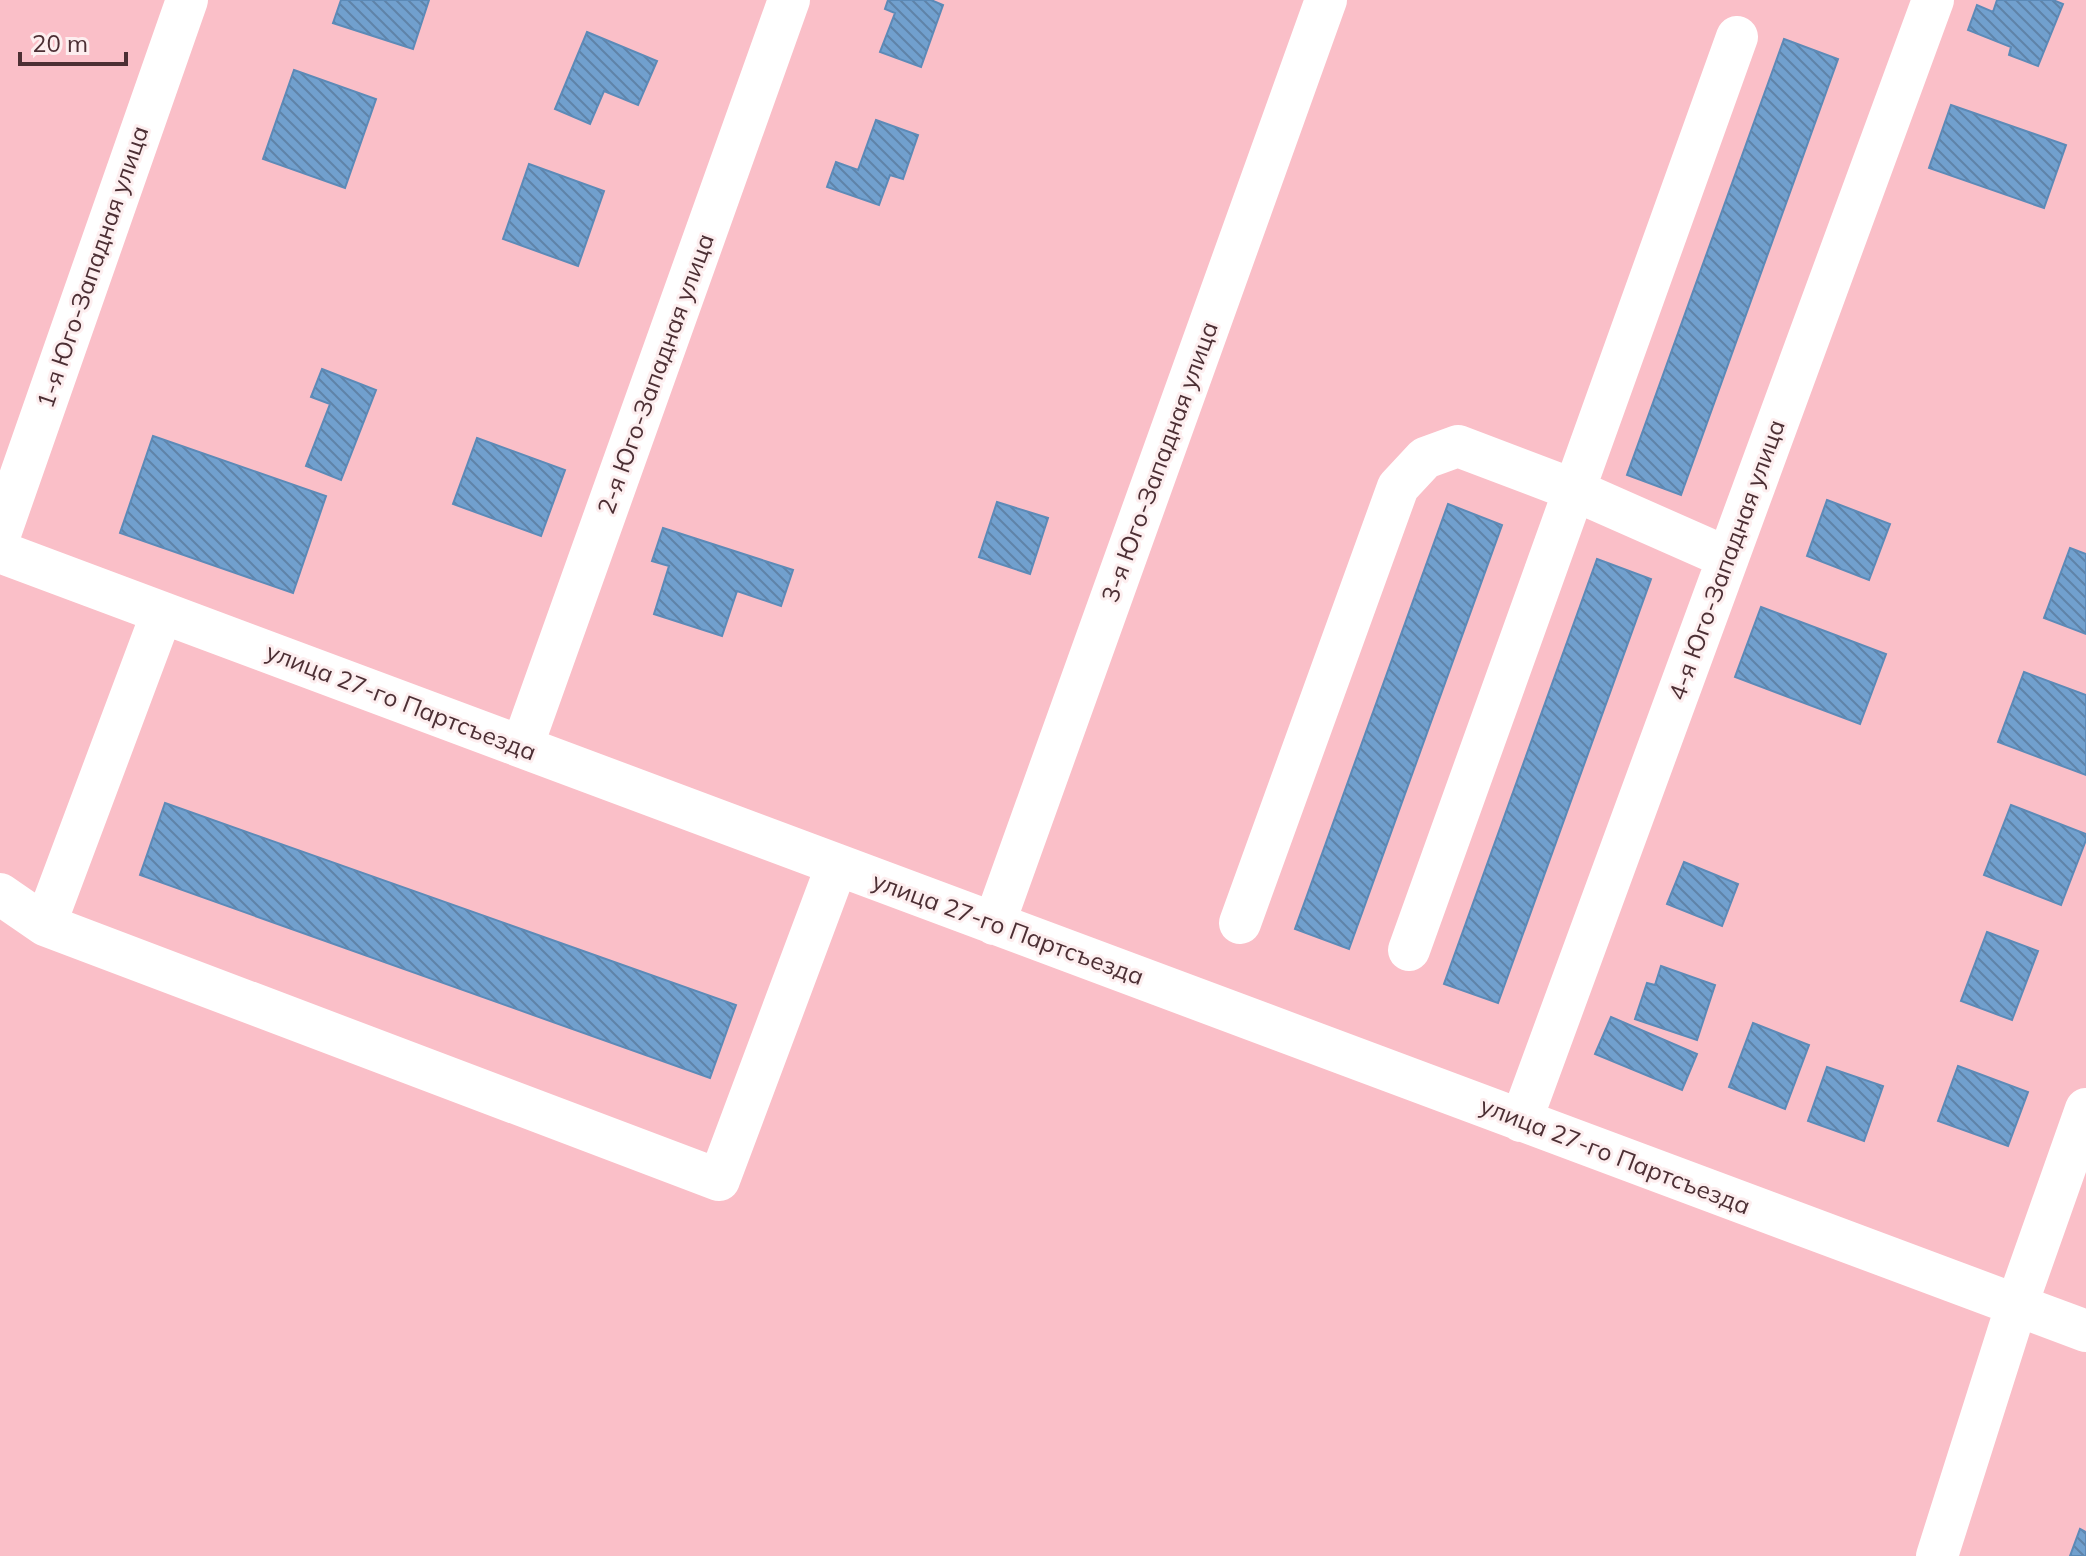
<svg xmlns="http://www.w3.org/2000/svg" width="2086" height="1556" font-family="Mulish,sans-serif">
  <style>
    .building { fill: url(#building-back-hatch); stroke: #5c8ab7; stroke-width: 2 }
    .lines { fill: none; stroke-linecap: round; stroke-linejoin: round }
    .minor { stroke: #fff; stroke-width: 42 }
    .labels { text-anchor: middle; stroke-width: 6; stroke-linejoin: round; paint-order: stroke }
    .street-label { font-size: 24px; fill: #4c2f34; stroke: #fdeeef }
  </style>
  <defs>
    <pattern id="building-back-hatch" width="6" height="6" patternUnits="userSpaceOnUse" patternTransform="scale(2)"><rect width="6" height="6" fill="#71a0ce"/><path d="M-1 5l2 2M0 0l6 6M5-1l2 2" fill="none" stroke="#5f83a8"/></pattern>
  </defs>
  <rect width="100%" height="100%" fill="#fabfc8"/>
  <path class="building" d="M 341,0 L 429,0 L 413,49 L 333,23 Z
    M 888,0 L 931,0 L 943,5 L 921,67 L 880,52 L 895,13 L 885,9 Z
    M 1997,0 L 2053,0 L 2063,4 L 2038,66 L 2009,55 L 2011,47 L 1968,30 L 1977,5 L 1993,12 Z
    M 587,32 L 657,61 L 638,105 L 604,91 L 590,124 L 555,109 Z
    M 1784,39 L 1838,59 L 1681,495 L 1627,475 Z
    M 294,70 L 376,99 L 345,188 L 263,159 Z
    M 1951,105 L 2066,145 L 2044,208 L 1929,168 Z
    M 876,120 L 918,135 L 903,179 L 890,175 L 879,205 L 827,187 L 836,162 L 858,170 Z
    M 529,164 L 604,191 L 578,266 L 503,239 Z
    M 322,369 L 376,390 L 341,480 L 306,466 L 330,404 L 311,397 Z
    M 153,436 L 326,496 L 293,593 L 120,533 Z
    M 477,438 L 565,470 L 541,536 L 453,504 Z
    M 1827,500 L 1890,524 L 1869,580 L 1807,556 Z
    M 997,502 L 1048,518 L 1030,574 L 979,557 Z
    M 1448,504 L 1502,525 L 1349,949 L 1295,929 Z
    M 663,528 L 793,570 L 781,606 L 737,591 L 722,636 L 654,614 L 669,566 L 652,561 Z
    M 2070,548 L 2086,554 L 2086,634 L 2044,618 Z
    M 1597,559 L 1651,579 L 1498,1003 L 1444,984 Z
    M 1761,607 L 1886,654 L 1860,724 L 1735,677 Z
    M 2024,672 L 2086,695 L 2086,775 L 1998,742 Z
    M 165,803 L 736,1005 L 710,1078 L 140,875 Z
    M 2011,805 L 2086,834 L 2086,840 L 2061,905 L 1984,875 Z
    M 1684,862 L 1738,884 L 1722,926 L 1667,904 Z
    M 1987,932 L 2038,951 L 2012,1020 L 1961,1001 Z
    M 1661,966 L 1715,985 L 1697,1040 L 1635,1019 L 1647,983 L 1655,985 Z
    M 1611,1017 L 1697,1054 L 1682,1090 L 1595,1054 Z
    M 1753,1023 L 1809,1045 L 1785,1109 L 1729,1087 Z
    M 1958,1066 L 2028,1092 L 2008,1146 L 1938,1121 Z
    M 1827,1067 L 1883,1086 L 1864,1141 L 1808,1121 Z
    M 2080,1529 L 2086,1532 L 2086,1556 L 2070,1556 Z"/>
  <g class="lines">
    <path class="minor" d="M 0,534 L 187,0
      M 0,552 L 2086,1331
      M 162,613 L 45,925 L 719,1180 L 837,865
      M 522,747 L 789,0
      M 0,894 L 45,925
      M 1240,923 L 1398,487 L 1425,458 L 1458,446 L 1574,490 L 1728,558
      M 994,924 L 1326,0
      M 1409,950 L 1737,37
      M 1521,1121 L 1933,0
      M 1937,1556 L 2016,1307 L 2086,1109"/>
  </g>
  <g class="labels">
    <g class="street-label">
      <text transform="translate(93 267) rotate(-71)" y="8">1-я Юго-Западная улица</text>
      <text transform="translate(656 374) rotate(-70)" y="8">2-я Юго-Западная улица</text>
      <text transform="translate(1160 462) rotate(-70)" y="8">3-я Юго-Западная улица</text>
      <text transform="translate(1727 560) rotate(-70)" y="8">4-я Юго-Западная улица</text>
      <text transform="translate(401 702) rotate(21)" y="8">улица 27-го Партсъезда</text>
      <text transform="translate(1008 929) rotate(20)" y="8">улица 27-го Партсъезда</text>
      <text transform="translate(1615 1156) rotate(21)" y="8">улица 27-го Партсъезда</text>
    </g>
  </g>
  <path d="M20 52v12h106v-12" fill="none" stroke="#4c2f34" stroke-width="4"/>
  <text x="32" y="52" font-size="24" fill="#4c2f34" stroke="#fdeeef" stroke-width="6" paint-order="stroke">20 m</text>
</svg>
